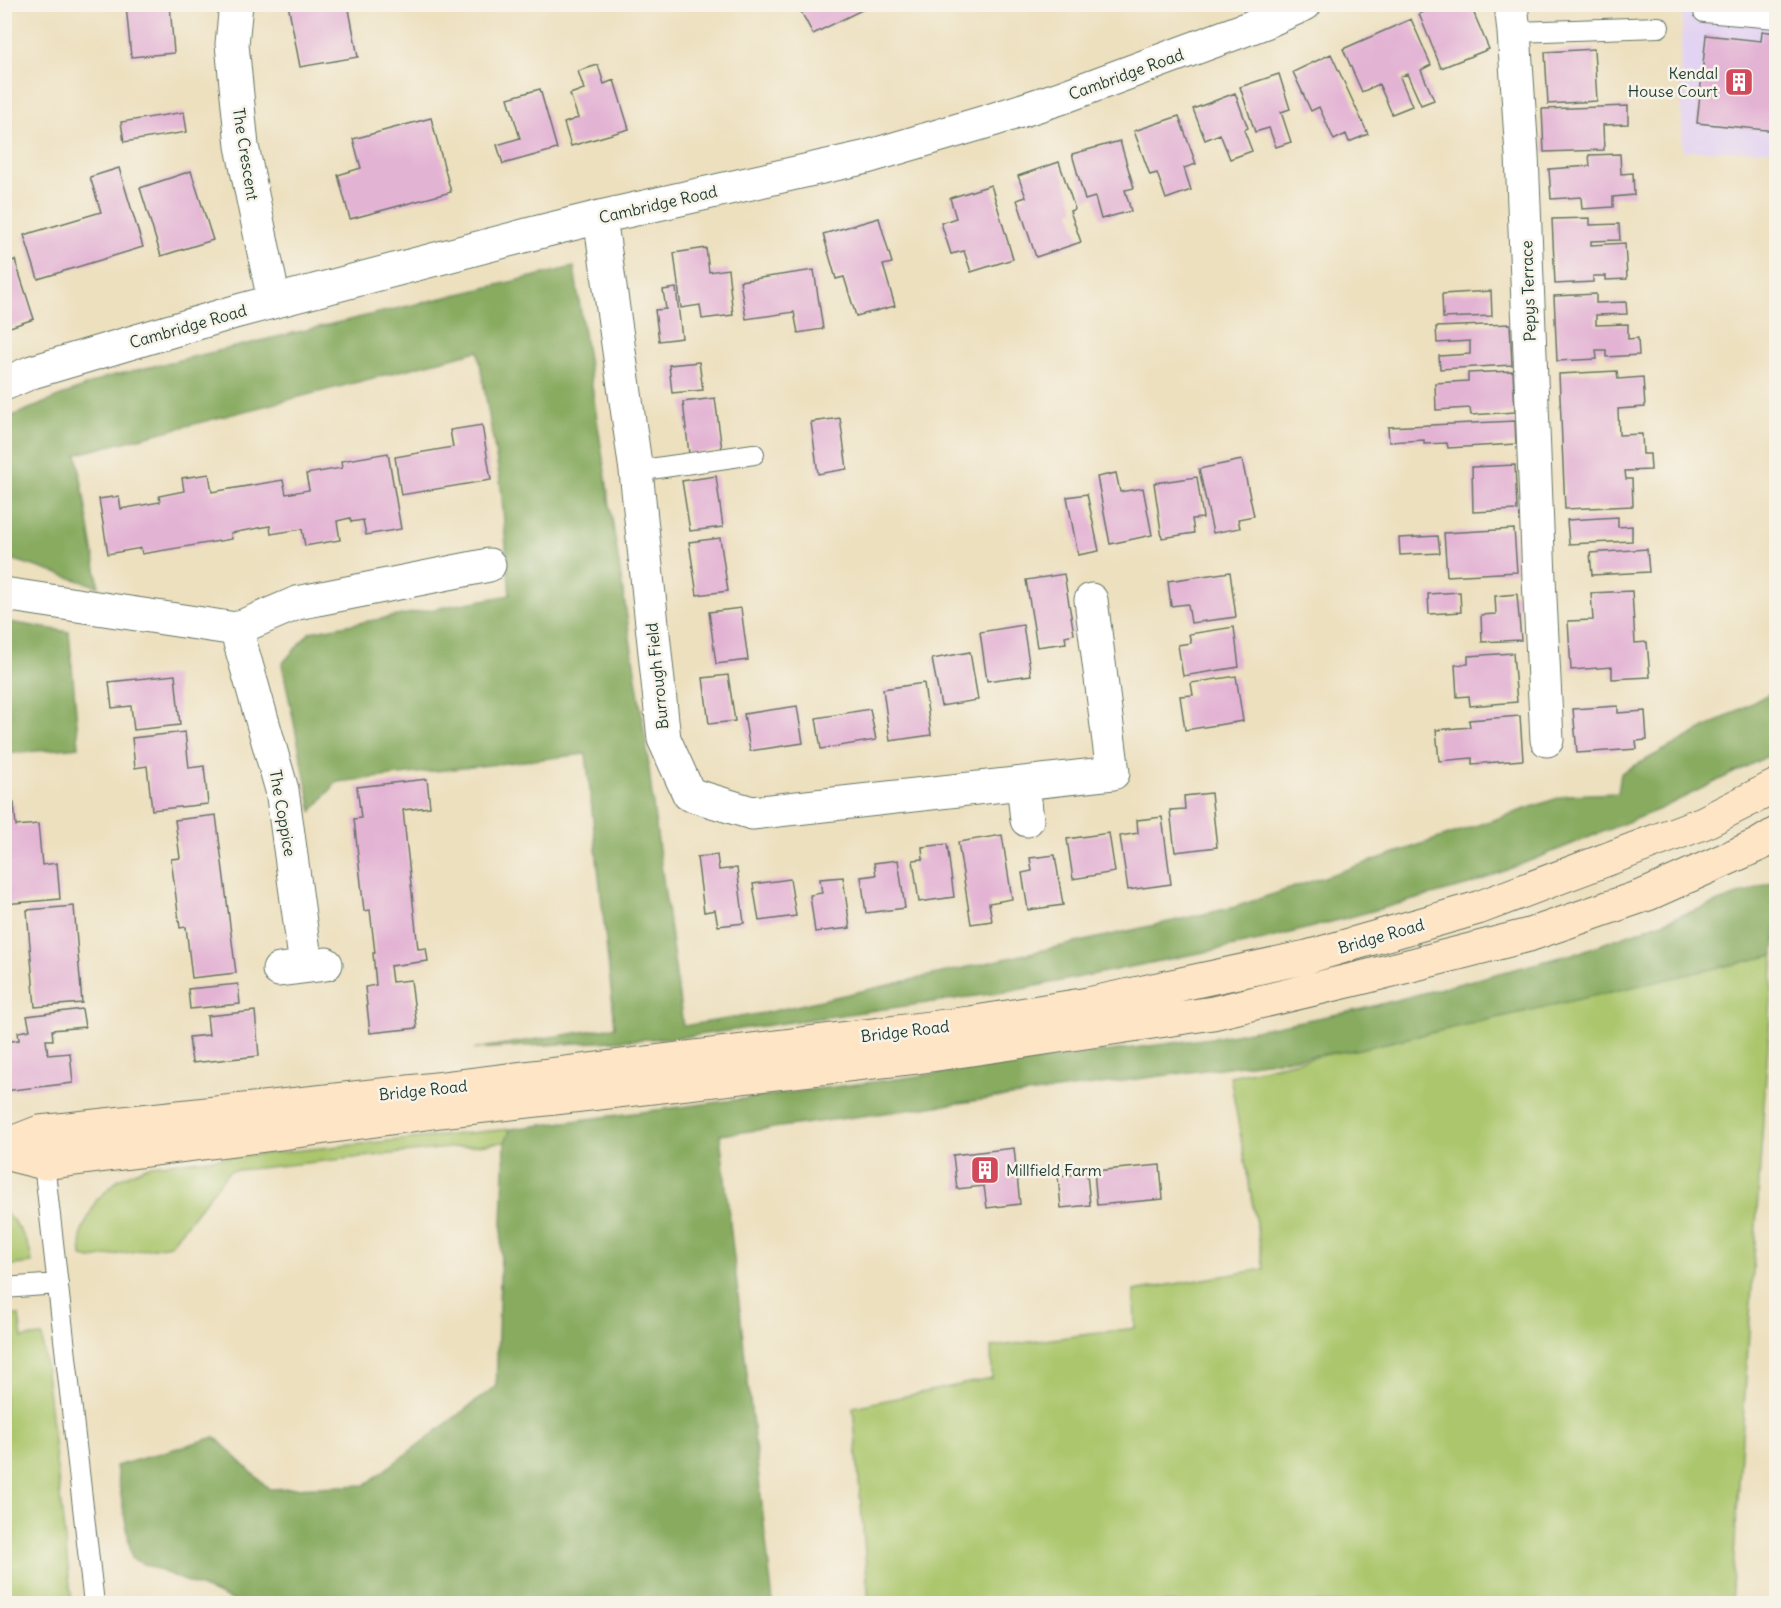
<svg xmlns="http://www.w3.org/2000/svg" width="1781" height="1608" font-family="Delius,sans-serif">
  <style>
    .built { fill: #e3d3f2 }
    .green { fill: #abc66c; stroke: #658250; stroke-width: 1.5 }
    .forest { fill: #88ab60; stroke: #54744a; stroke-width: 1.5 }
    .building { fill: #e3b3d4 }
    .lines { fill: none; stroke-linecap: round; stroke-linejoin: round }
    .service-casing { stroke: #677665; stroke-width: 22 }
    .minor-casing { stroke: #677665; stroke-width: 35 }
    .tertiary-casing { stroke: #677665; stroke-width: 35 }
    .secondary-casing { stroke: #677665; stroke-width: 35 }
    .service { stroke: #fff; stroke-width: 20 }
    .minor { stroke: #fff; stroke-width: 33 }
    .tertiary { stroke: #fff; stroke-width: 33 }
    .secondary { stroke: #fee5c5; stroke-width: 33 }
    .labels { text-anchor: middle; stroke-width: 5; stroke-linejoin: round; paint-order: stroke }
    .poi-label { font-size: 16px; fill: #1f3d34; stroke: #f7f3e8; text-anchor: end }
    .street-label { font-size: 16px; fill: #1f3d34; stroke: #f7f3e8 }
  </style>
  <rect width="100%" height="100%" fill="#f7f3e8"/>
  <filter id="ink" filterUnits="userSpaceOnUse"><feTurbulence type="fractalNoise" baseFrequency=".0167" numOctaves="2"/><feDisplacementMap in="SourceGraphic" scale="12" xChannelSelector="R" yChannelSelector="G"/><feConvolveMatrix kernelMatrix="1 2 1 2 8 2 1 2 1" color-interpolation-filters="sRGB"/></filter>
  <filter id="wash" filterUnits="userSpaceOnUse"><feTurbulence type="fractalNoise" baseFrequency=".008" numOctaves="4" result="noise"/><feDisplacementMap in="SourceGraphic" scale="24" xChannelSelector="R" yChannelSelector="G"/><feGaussianBlur stdDeviation="1.35" result="paint"/><feColorMatrix in="noise" values="0 0 0 0 0 0 0 0 0 0 0 0 0 0 0 0 0 1.4 0 .05"/><feComposite in="paint" operator="in"/></filter>
  <g filter="url(#wash)">
    <rect width="100%" height="100%" fill="#ede0bf"/>
    <path class="built" d="M 1683,5 L 1776,5 L 1776,150 L 1683,151 L 1680,71 Z"/>
    <path class="green" d="M 1774,955 L 1731,1603 L 869,1603 L 853,1407 L 992,1378 L 991,1347 L 1135,1328 L 1134,1291 L 1264,1269 L 1230,1076 Z
      M 511,1129 L 505,1142 L 229,1171 L 170,1245 L 91,1259 L 82,1257 L 81,1233 L 96,1201 L 119,1179 L 151,1165 Z
      M 4,1211 C 18,1224 31,1244 32,1263 L 5,1266 Z
      M 19,1315 L 22,1338 L 42,1336 L 72,1603 L 5,1603 L 4,1316 Z"/>
    <path class="forest" d="M 574,267 L 647,750 L 653,805 L 683,1026 L 764,1013 L 1235,907 L 1567,795 L 1618,793 L 1621,773 L 1776,690 L 1776,752 L 1660,809 L 1469,885 L 1264,940 L 1011,991 L 684,1037 L 474,1049 L 615,1027 L 586,754 L 337,782 L 312,811 L 282,664 L 310,632 L 510,595 L 501,486 L 478,351 L 77,454 L 99,587 L 5,557 L 5,419 L 107,377 Z
      M 9,622 L 69,632 L 79,747 L 5,754 L 4,626 Z
      M 1776,881 L 1776,929 L 1774,955 L 1355,1050 L 720,1135 L 773,1603 L 239,1603 L 132,1559 L 116,1466 L 215,1437 L 269,1489 L 365,1485 L 496,1386 L 505,1142 L 511,1129 L 1219,1037 L 1358,1010 L 1580,952 Z"/>
    <g id="blocks">
      <path class="building" d="M 288,4 L 348,4 L 358,57 L 300,67 Z
        M 797,4 L 864,4 L 866,8 L 813,34 Z
        M 1455,4 L 1470,4 L 1489,49 L 1441,68 L 1419,14 L 1440,5 L 1442,10 Z
        M 126,5 L 170,5 L 174,53 L 131,57 Z
        M 1411,19 L 1431,65 L 1421,70 L 1434,100 L 1421,105 L 1407,74 L 1400,77 L 1412,106 L 1392,114 L 1379,84 L 1362,92 L 1343,49 Z
        M 1762,31 L 1776,33 L 1776,131 L 1697,123 L 1706,35 L 1761,41 Z
        M 1594,49 L 1597,101 L 1548,104 L 1545,52 Z
        M 1331,54 L 1368,134 L 1349,142 L 1346,134 L 1334,140 L 1319,107 L 1311,111 L 1293,72 Z
        M 598,65 L 604,84 L 614,80 L 629,129 L 571,146 L 564,123 L 578,118 L 570,94 L 584,89 L 578,71 Z
        M 1279,74 L 1290,109 L 1281,112 L 1291,142 L 1276,147 L 1269,128 L 1255,132 L 1240,87 Z
        M 540,89 L 557,149 L 503,164 L 497,145 L 520,138 L 508,98 Z
        M 1235,93 L 1248,128 L 1244,130 L 1252,151 L 1230,159 L 1220,134 L 1205,140 L 1193,109 Z
        M 1628,106 L 1628,124 L 1603,125 L 1604,150 L 1544,152 L 1542,109 Z
        M 184,112 L 187,132 L 124,142 L 121,122 Z
        M 1179,116 L 1196,164 L 1184,168 L 1191,190 L 1166,199 L 1157,173 L 1150,175 L 1134,131 Z
        M 431,118 L 451,192 L 350,219 L 338,175 L 361,168 L 353,139 Z
        M 1120,141 L 1134,188 L 1125,190 L 1131,211 L 1101,219 L 1095,197 L 1085,200 L 1072,154 Z
        M 1620,154 L 1621,174 L 1633,173 L 1634,195 L 1613,197 L 1613,207 L 1582,209 L 1581,197 L 1551,199 L 1549,169 L 1590,166 L 1589,155 Z
        M 1059,162 L 1075,209 L 1070,211 L 1081,242 L 1036,257 L 1017,200 L 1026,197 L 1018,176 Z
        M 119,168 L 143,247 L 38,279 L 24,235 L 101,212 L 90,177 Z
        M 191,171 L 213,240 L 161,256 L 140,188 Z
        M 991,185 L 1013,259 L 971,272 L 964,251 L 951,254 L 941,223 L 956,218 L 950,198 Z
        M 879,218 L 892,263 L 883,265 L 895,306 L 856,316 L 844,277 L 836,279 L 823,234 Z
        M 1590,218 L 1590,225 L 1619,224 L 1620,240 L 1591,241 L 1591,245 L 1625,243 L 1627,279 L 1606,280 L 1606,276 L 1593,276 L 1593,282 L 1555,284 L 1552,219 Z
        M 706,248 L 709,272 L 728,269 L 733,315 L 702,319 L 700,305 L 681,308 L 674,253 Z
        M 15,260 L 34,319 L 4,329 L 4,263 Z
        M 814,270 L 823,329 L 798,333 L 794,312 L 746,319 L 740,281 Z
        M 676,288 L 682,338 L 659,341 L 655,310 L 666,309 L 663,290 Z
        M 1491,291 L 1492,316 L 1443,318 L 1442,294 Z
        M 1596,294 L 1596,303 L 1626,302 L 1627,314 L 1596,315 L 1596,325 L 1628,324 L 1628,339 L 1638,338 L 1639,355 L 1606,357 L 1606,350 L 1596,350 L 1597,359 L 1557,361 L 1554,296 Z
        M 1510,324 L 1512,365 L 1440,369 L 1439,356 L 1470,354 L 1470,341 L 1437,343 L 1436,327 Z
        M 699,362 L 703,390 L 672,393 L 669,365 Z
        M 1513,371 L 1515,412 L 1471,415 L 1470,408 L 1436,410 L 1435,383 L 1468,381 L 1468,373 Z
        M 1617,371 L 1618,379 L 1643,377 L 1645,407 L 1618,409 L 1619,435 L 1642,434 L 1643,454 L 1650,454 L 1651,470 L 1625,471 L 1626,479 L 1632,479 L 1633,506 L 1565,509 L 1559,374 Z
        M 715,398 L 722,450 L 689,454 L 683,402 Z
        M 840,418 L 847,469 L 818,474 L 811,422 Z
        M 1515,421 L 1516,444 L 1448,448 L 1447,443 L 1424,444 L 1424,440 L 1389,442 L 1388,427 Z
        M 482,425 L 491,480 L 401,495 L 395,457 L 453,447 L 450,430 Z
        M 388,453 L 401,529 L 366,535 L 363,520 L 351,522 L 350,518 L 337,521 L 340,540 L 305,546 L 302,529 L 271,534 L 270,526 L 231,533 L 232,539 L 142,554 L 141,548 L 108,554 L 99,499 L 119,496 L 121,509 L 160,502 L 159,496 L 184,491 L 182,478 L 209,474 L 212,492 L 283,480 L 286,494 L 309,490 L 306,474 L 342,468 L 341,461 Z
        M 1242,460 L 1254,516 L 1238,519 L 1240,528 L 1213,533 L 1199,469 Z
        M 1515,465 L 1517,510 L 1473,512 L 1472,467 Z
        M 1116,473 L 1120,492 L 1143,488 L 1152,535 L 1110,544 L 1097,477 Z
        M 716,476 L 723,527 L 690,531 L 682,481 Z
        M 1197,477 L 1203,518 L 1192,519 L 1194,533 L 1162,538 L 1154,483 Z
        M 1087,494 L 1099,551 L 1078,555 L 1067,497 Z
        M 1618,517 L 1618,527 L 1632,526 L 1632,541 L 1569,544 L 1567,520 Z
        M 1514,529 L 1517,572 L 1447,576 L 1444,533 Z
        M 1438,536 L 1440,553 L 1400,555 L 1399,538 Z
        M 720,538 L 728,591 L 697,595 L 689,542 Z
        M 1647,549 L 1649,572 L 1592,575 L 1590,553 Z
        M 1230,572 L 1236,617 L 1191,623 L 1188,604 L 1171,606 L 1168,581 Z
        M 1064,574 L 1074,634 L 1065,636 L 1066,643 L 1037,647 L 1026,580 Z
        M 1632,591 L 1635,643 L 1647,642 L 1650,677 L 1612,679 L 1612,667 L 1571,670 L 1568,621 L 1593,620 L 1591,593 Z
        M 1460,592 L 1461,612 L 1429,614 L 1428,594 Z
        M 1517,594 L 1521,640 L 1482,642 L 1481,615 L 1496,614 L 1495,596 Z
        M 741,608 L 748,660 L 716,664 L 709,612 Z
        M 1023,625 L 1031,675 L 987,681 L 980,632 Z
        M 1234,627 L 1239,667 L 1183,676 L 1178,645 L 1191,643 L 1189,634 Z
        M 970,652 L 978,700 L 941,706 L 932,659 Z
        M 1513,653 L 1517,702 L 1470,706 L 1469,696 L 1457,697 L 1455,665 L 1468,664 L 1468,656 Z
        M 175,675 L 180,725 L 134,730 L 131,706 L 112,708 L 109,682 Z
        M 728,675 L 735,721 L 709,724 L 703,678 Z
        M 1236,676 L 1243,721 L 1185,730 L 1180,696 L 1193,695 L 1191,683 Z
        M 924,683 L 931,735 L 890,741 L 883,689 Z
        M 797,706 L 803,743 L 750,751 L 744,714 Z
        M 1618,706 L 1618,713 L 1645,711 L 1647,740 L 1636,741 L 1637,749 L 1577,753 L 1573,709 Z
        M 870,709 L 876,740 L 821,749 L 816,718 Z
        M 1520,716 L 1523,760 L 1472,764 L 1472,758 L 1439,761 L 1436,730 L 1470,727 L 1469,720 Z
        M 185,732 L 189,768 L 204,766 L 208,804 L 152,810 L 147,766 L 135,768 L 132,738 Z
        M 427,779 L 430,807 L 403,810 L 418,949 L 426,948 L 428,961 L 390,966 L 392,982 L 411,980 L 417,1028 L 370,1033 L 365,987 L 376,985 L 373,953 L 375,953 L 370,910 L 364,911 L 354,819 L 361,818 L 357,787 Z
        M 1211,793 L 1217,847 L 1175,852 L 1170,810 L 1185,809 L 1184,796 Z
        M 14,803 L 16,826 L 38,824 L 42,865 L 57,863 L 60,899 L 4,904 L 4,804 Z
        M 216,815 L 236,973 L 192,978 L 186,927 L 180,928 L 171,859 L 180,858 L 175,820 Z
        M 1162,817 L 1171,884 L 1128,890 L 1120,836 L 1138,833 L 1137,820 Z
        M 1109,833 L 1115,872 L 1073,879 L 1067,839 Z
        M 1002,835 L 1012,899 L 989,903 L 992,921 L 971,924 L 958,842 Z
        M 947,844 L 954,897 L 919,902 L 913,860 L 923,859 L 922,847 Z
        M 717,855 L 719,870 L 737,868 L 744,923 L 718,926 L 715,910 L 704,912 L 697,857 Z
        M 1055,855 L 1063,905 L 1028,910 L 1022,873 L 1032,871 L 1030,858 Z
        M 898,860 L 905,908 L 866,913 L 861,877 L 876,875 L 874,863 Z
        M 843,877 L 850,928 L 815,932 L 810,895 L 822,893 L 820,879 Z
        M 790,879 L 796,916 L 759,921 L 753,884 Z
        M 74,906 L 82,1003 L 35,1007 L 27,910 Z
        M 238,984 L 240,1004 L 190,1009 L 188,989 Z
        M 82,1009 L 85,1027 L 52,1030 L 53,1040 L 46,1040 L 48,1055 L 70,1053 L 73,1083 L 4,1091 L 4,1042 L 19,1040 L 18,1032 L 30,1030 L 27,1016 Z
        M 255,1011 L 259,1056 L 192,1063 L 189,1037 L 209,1035 L 207,1016 Z
        M 1014,1148 L 1020,1204 L 987,1208 L 984,1186 L 957,1189 L 953,1155 Z
        M 1160,1165 L 1163,1199 L 1097,1205 L 1094,1171 Z
        M 1087,1173 L 1090,1205 L 1061,1208 L 1058,1176 Z"/>
    </g>
  </g>
  <g filter="url(#ink)">
    <use href="#blocks" fill-opacity="0" stroke="#677665" stroke-width="1.5"/>
    <g class="lines">
      <g class="service-casing">
        <path id="service" d="M 1704,4 L 1704,12 L 1776,18
          M 1514,32 L 1659,27
          M 636,471 L 754,454
          M 44,1163 L 94,1604
          M 4,1288 L 58,1284"/>
      </g>
      <g class="minor-casing">
        <path id="minor" d="M 236,4 L 232,44 L 242,146 L 274,301
          M 1511,4 L 1514,32 L 1522,155 L 1539,578 L 1547,740
          M 600,217 L 636,471 L 664,739 L 689,794 L 752,813 L 1113,773 L 1091,600
          M 4,594 L 236,629 L 297,603 L 489,565
          M 236,629 L 282,790 L 306,966
          M 1023,783 L 1027,820
          M 279,970 L 326,964"/>
      </g>
      <g class="tertiary-casing">
        <path id="tertiary" d="M 4,384 L 32,372 L 238,311 L 535,233 L 600,217 L 867,157 L 992,120 L 1060,98 L 1265,22 L 1305,4"/>
      </g>
      <g class="secondary-casing">
        <path id="secondary" d="M 4,1146 L 40,1132 L 436,1089 L 970,1023 L 1088,1004 L 1307,957 L 1478,908 L 1703,823 L 1776,786
          M 4,1153 L 44,1163 L 305,1130 L 440,1111 L 917,1057 L 1213,1013 L 1365,977 L 1529,935 L 1648,894 L 1758,845 L 1776,834"/>
      </g>
      <use href="#service" class="service"/>
      <use href="#minor" class="minor"/>
      <use href="#tertiary" class="tertiary"/>
      <use href="#secondary" class="secondary"/>
    </g>
  </g>
  <defs>
    <g id="building-square" transform="scale(1.5)"><rect x="-9" y="-9" width="18" height="18" rx="4" fill="#d1495b" stroke="#f7f3e8"/><path d="M-4-6H4V6H1V3H-1V6H-4ZM-2.5-4.3h1.7v1.8h-1.7ZM.8-4.3h1.7v1.8H.8ZM-2.5-1h1.7V.8h-1.7ZM.8-1h1.7V.8H.8Z" fill="#fff"/></g>
  </defs>
  <g fill-rule="evenodd">
    <use href="#building-square" x="1739" y="82"/>
    <use href="#building-square" x="985" y="1170"/>
  </g>
  <g class="labels">
    <g class="poi-label">
      <text x="1718" y="79">Kendal<tspan x="1718" dy="18">House Court</tspan></text>
      <text x="1006" y="1176" text-anchor="start">Millfield Farm</text>
    </g>
    <g class="street-label">
      <text transform="translate(1126 74) rotate(-20)" y="6">Cambridge Road</text>
      <text transform="translate(246 154) rotate(81)" y="6">The Crescent</text>
      <text transform="translate(658 204) rotate(-13)" y="6">Cambridge Road</text>
      <text transform="translate(1528 291) rotate(-92)" y="6">Pepys Terrace</text>
      <text transform="translate(188 326) rotate(-16)" y="6">Cambridge Road</text>
      <text transform="translate(657 676) rotate(-96)" y="6">Burrough Field</text>
      <text transform="translate(283 813) rotate(80)" y="6">The Coppice</text>
      <text transform="translate(1381 936) rotate(-16)" y="6">Bridge Road</text>
      <text transform="translate(905 1031) rotate(-7)" y="6">Bridge Road</text>
      <text transform="translate(423 1090) rotate(-6)" y="6">Bridge Road</text>
    </g>
  </g>
  <rect width="1781" height="1608" fill="none" stroke="#f7f3e8" stroke-width="24"/>
</svg>
